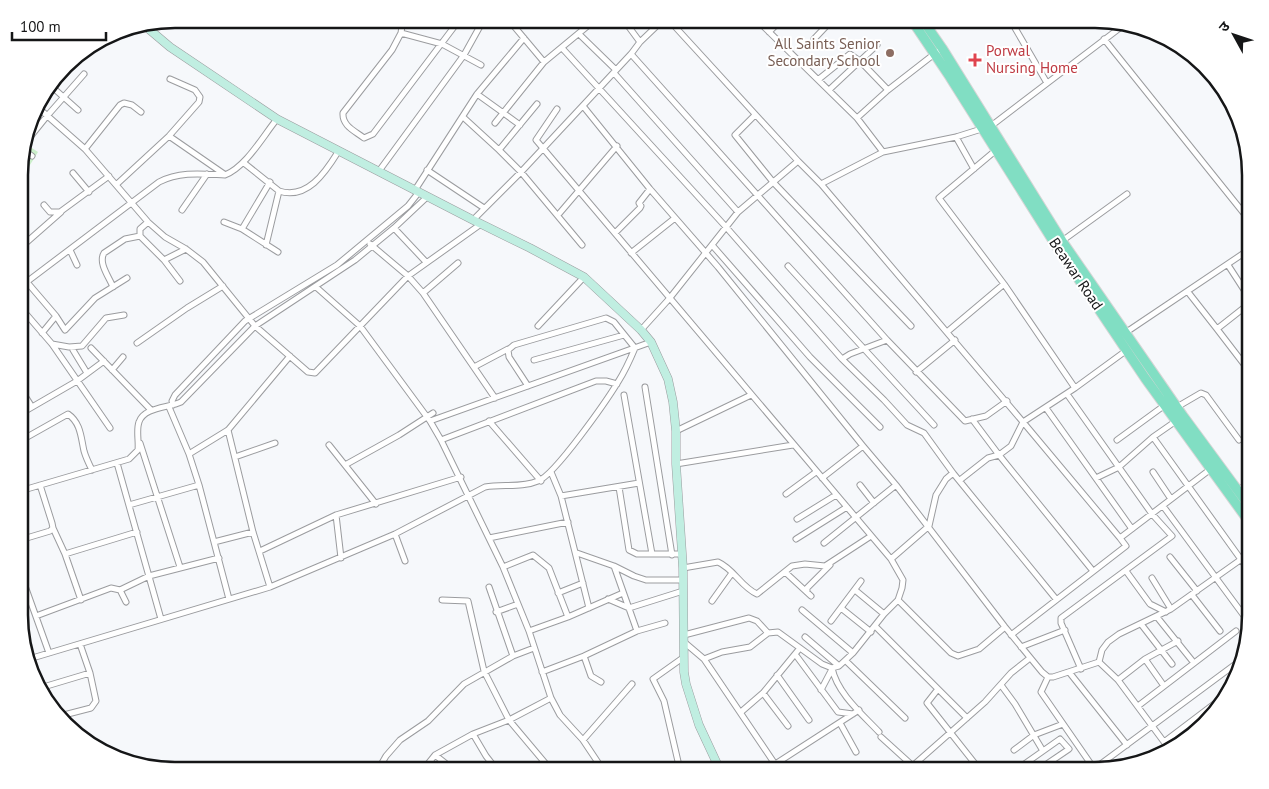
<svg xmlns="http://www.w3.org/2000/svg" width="1269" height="789" font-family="'PT Sans','Noto Sans Devanagari',sans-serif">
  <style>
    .green { fill: #cbefca }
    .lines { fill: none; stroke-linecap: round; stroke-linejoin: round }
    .street-casing { stroke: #9b9c9f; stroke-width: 7 }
    .secondary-casing { stroke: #9b9c9f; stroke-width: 9 }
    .primary-casing { stroke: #d5d5d5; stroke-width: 11 }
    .street { stroke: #fff; stroke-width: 5 }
    .secondary { stroke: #c0eee1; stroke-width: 8 }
    .primary { stroke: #81dec3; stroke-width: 9 }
    .education-dot { fill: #8d6e63; stroke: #fff; stroke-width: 2 }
    .health-dot { fill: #e0444e; stroke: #fff; stroke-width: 2 }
    .labels { text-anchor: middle; stroke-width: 4; stroke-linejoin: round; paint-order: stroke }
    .education-label { font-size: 15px; fill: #785e54; stroke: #fff; text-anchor: end }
    .health-label { font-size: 15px; fill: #be3a42; stroke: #fff; text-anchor: start }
    .street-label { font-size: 15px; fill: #151617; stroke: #fff }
    .rim { fill: none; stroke: #151617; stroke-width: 2.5 }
  </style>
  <rect width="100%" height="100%" fill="#f6f8fb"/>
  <path class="green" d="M 24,143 L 38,152 L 20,181 L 20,154 Z"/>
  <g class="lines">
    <g class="street-casing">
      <path id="street" d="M 403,19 L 401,33 L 392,50 L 343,113 C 342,126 355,131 364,138 L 373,134 L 460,19
        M 508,19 L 544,62
        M 623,19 L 640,42
        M 668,19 L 798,161
        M 756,19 L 857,118 L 883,152
        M 1012,19 L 1015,28 L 1047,83
        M 769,32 L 782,19
        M 401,33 L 442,44 L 481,65
        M 579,34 L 616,70
        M 814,39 L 833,19
        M 1104,39 L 1250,221
        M 89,47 L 90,46
        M 562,48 L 726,227 L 842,359 L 884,400 L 907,425 L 924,433 L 953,473 L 1056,599
        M 631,54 L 887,340
        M 614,73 L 738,212
        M 819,79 L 850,54 L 860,61 L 888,90
        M 50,85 L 78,110
        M 829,90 L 877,45
        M 477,94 L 520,125
        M 35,105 L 85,149 L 148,222 L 165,237 L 186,249 L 203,262 L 255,326 L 308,372 L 315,373 L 408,276 L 481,224
        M 583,106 L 650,189 L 718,267 L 863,446 L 896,485 L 1005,627 L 1042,672 L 1048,677 L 1053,677 L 1099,662 L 1118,680 L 1170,750
        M 557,109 L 536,140 L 891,559 L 903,580 L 902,588 L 898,600 L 884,614 L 853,653 L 839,666 L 832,668 L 822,664 L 778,632 L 768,633 L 750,647 L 722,652 L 704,659
        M 755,115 L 735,135 L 773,182 L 911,326
        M 463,117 L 499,150 L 537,104
        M 857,118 L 888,90 L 942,48
        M 495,123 L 544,62 L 596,19
        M 169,136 L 224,174
        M 956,137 L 974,169
        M 22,147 L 47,116 L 84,74
        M 22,149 L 32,156
        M 85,149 L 120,105 L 124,103 L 132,105 L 141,112
        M 499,150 L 521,172 L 582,245
        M 995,151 L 939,198 L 1004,284 L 1075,388
        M 244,163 L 279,191
        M 427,170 L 484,208
        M 379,171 L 464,55 L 484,19
        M 73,173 L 89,192
        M 117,184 L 169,136 L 199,102 L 200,97 L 195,90 L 170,79
        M 821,184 L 1023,422 L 1075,388 L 1127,350
        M 415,190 L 477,94 L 524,38
        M 20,196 L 23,193
        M 44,205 L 50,212 L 60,212 L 109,176
        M 182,210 L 207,174
        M 558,215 L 617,146
        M 473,220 L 521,172 L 631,54 L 640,42 L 664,19
        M 224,222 L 242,229 L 278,252
        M 394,228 L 426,262
        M 242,229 L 270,182
        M 615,233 L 640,208 L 641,206 L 639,203 L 650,189
        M 140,236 L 164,260 L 180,281
        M 140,236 L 140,229 L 148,222
        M 1062,241 L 1127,194
        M 370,244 L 408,276 L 423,293 L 495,398
        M 266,245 L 279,191 C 307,200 325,173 338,152
        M 712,245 L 810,357 L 880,427
        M 20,248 L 61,212
        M 70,250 L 77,265
        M 631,253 L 675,218
        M 164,260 L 186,249
        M 1228,265 L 1250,299
        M 788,266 L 934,425
        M 20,274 L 56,316 L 65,330 L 95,298 L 127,278
        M 20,287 L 159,182 C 180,171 203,174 225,175 C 246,167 263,136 277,119
        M 113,287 C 109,277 98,263 104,253 L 125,239 L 140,236
        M 316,287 L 360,326 L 430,421 L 441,440 L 503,567 L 529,631 L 551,698 L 560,715 L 583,740 L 603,770
        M 1188,292 L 1217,329
        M 423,293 L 458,263
        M 1250,303 L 1217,329 L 1250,372
        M 20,307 L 52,344 L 110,428
        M 538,326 L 584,277
        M 641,330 L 669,299 L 738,212 L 798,161 L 821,184 L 883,152 L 956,137 L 991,126 L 1125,24
        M 947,332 L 1004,284
        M 42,333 L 56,316
        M 1125,333 L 1250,249
        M 137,343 L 187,308 L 223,286
        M 52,344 L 69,347 L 82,346 L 106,318 L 124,315
        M 91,348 L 151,410
        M 73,350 L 87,373
        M 842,359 L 850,354 L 887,340 L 965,421 L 986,416 L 1007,401
        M 534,360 L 624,335
        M 474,367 L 508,349
        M 112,370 L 123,357
        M 916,372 L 955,340
        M 20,378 L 25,396 L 32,407
        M 645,387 L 672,555
        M 1067,394 L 1152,514 L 1172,536 L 1061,618 L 1061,623 L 1081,669
        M 624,395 L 652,554
        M 173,405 L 172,401 L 175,395 L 245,321 L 337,265 L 408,206 L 419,192
        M 169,407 L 189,454 L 199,485 L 229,599
        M 1177,407 L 1201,393 L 1206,395 L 1239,440
        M 1046,408 L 1132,529
        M 20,414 L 77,381 L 104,361
        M 972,419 L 999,455 L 1093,571
        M 430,421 L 651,342
        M 489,421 L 541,481
        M 228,430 L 253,532 L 270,587
        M 676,431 L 751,395
        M 1153,437 L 1250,572
        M 441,440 L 596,381 L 606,381 L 617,384
        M 1117,440 L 1165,405
        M 20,441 L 68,414 C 81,423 81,438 84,451 C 86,458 89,464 92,470
        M 140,443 L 180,567
        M 329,445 L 376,504
        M 189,454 L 228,430 L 290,356
        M 235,457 L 275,443
        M 117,463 L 161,619
        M 676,464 L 793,445
        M 345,465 L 399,435 L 433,413
        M 551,472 L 561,496 L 589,608
        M 1153,472 L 1171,499
        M 822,478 L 863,446
        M 1096,478 L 1119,467 L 1153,437 L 1176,421
        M 960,480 L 988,458 L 999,455 L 1011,446 L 1023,422 L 1120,538
        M 40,485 L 52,523 L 53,528 L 65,554 L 81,600
        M 860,485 L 874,503
        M 619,487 L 629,550 L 637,554 L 682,554
        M 1238,490 L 1250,483
        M 20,491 L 129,459 L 138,450 C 139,441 136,430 139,422 C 144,407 168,408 181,402 L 255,326 L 355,260 L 394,228 L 427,197
        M 786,494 L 816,472
        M 561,496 L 639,483
        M 129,505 L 199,485
        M 1163,506 L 1250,624
        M 336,515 L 341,558
        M 797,519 L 836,495
        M 395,534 L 405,561
        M 489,538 L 568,522
        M 796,539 L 847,507
        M 20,540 L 50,531 L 53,528
        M 214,542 L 253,532
        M 824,543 L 896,485
        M 260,551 L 336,515 L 461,477
        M 577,553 L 614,566 L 637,631
        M 65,554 L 137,532
        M 1170,557 L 1197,591
        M 891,559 L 929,526 L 936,495 L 946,479 L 953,473
        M 614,566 L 634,576 L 646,580 L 682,580
        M 503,567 L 533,555 L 549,568 L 568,617
        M 683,568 L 718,562 C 734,569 741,587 757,594 L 792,566 L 805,564 L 825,566 L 871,536
        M 1126,571 L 1150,604 L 1166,612
        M 20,572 L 49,653
        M 785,572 L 811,596
        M 1152,578 L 1171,609
        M 489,587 L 513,656
        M 120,590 L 149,576 L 219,558
        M 855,590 L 884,614
        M 807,592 L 807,588 L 830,565
        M 558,593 L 583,583
        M 1192,595 L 1220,631
        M 608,599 L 629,608 L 683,591
        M 898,600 L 951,653 L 958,656 L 979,649 L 1005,627
        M 712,601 L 732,573
        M 841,608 L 871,632
        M 802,610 L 853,653
        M 496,612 L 518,604
        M 36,616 L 111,588 L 120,590 L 126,602
        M 1157,617 L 1194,663
        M 831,621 L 861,581
        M 1141,624 L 1172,664
        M 875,626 L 967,718
        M 529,631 L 568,617 L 623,593
        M 684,635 L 749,618 L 757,621 L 768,633
        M 1011,635 L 1126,546 L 1120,538 L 1212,468
        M 805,637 L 839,666
        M 684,642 L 704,659 L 779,770
        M 1021,647 L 1065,630
        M 800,648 L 795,654 L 838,712 L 853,714
        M 584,656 L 591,676 L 601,682
        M 29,659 L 270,587 L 395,534 L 485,487 C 502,484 522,488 538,481 C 555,475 607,400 618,382 C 625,371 630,360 635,348 L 614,322 L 606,318 L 514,345 L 508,350 L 509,357 L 528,386
        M 1145,659 L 1164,686
        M 846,661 L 905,718
        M 1099,662 L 1102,650 L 1108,642 L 1119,634 L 1171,609 L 1250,553
        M 832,668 C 837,693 862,714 879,732
        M 542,672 L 584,656 L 637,631 L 665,623
        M 1069,672 L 1127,745
        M 777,675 L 809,720
        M 1048,677 L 1041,692 L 1095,770
        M 1118,680 L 1145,659 L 1178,641
        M 1001,685 L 1015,704 L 1043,751
        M 40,688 L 90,673
        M 938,689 L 927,703 L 980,770
        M 821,690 L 832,669
        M 763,693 L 788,726
        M 1138,706 L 1236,631
        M 741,712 L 763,693 L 795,654
        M 60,716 L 91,708 L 96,701 L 90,673 L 80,644
        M 840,723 L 856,752
        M 473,734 L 486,756 L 497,770
        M 881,737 L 913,766
        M 583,740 L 632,684
        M 1164,742 L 1226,695
        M 1014,750 L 1034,735 L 1063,724
        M 435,755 L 454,770
        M 1094,769 L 1237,663
        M 378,770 L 386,756 L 400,740 L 428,721 L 464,684 L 513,656 L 534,648
        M 423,770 L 435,755 L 473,734 L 509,720 L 484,671 L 468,601 L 442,600
        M 551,770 L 509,720 L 551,698
        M 680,770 L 664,701 L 653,679 L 684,657
        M 766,770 L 859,710
        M 908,770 L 985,702 L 1011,673 L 1030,658
        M 969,770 L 975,764
        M 1016,770 L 1060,739 L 1069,749 L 1038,770"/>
    </g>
    <g class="secondary-casing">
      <path id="secondary" d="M 144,25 L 170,47 L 277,119 L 473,220 L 530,248 L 584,277 L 641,330 L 651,342 L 668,379 L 673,402 L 676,431 L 676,464 L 683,568 L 684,672 L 686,684 L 699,725 L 720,770"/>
    </g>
    <g class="primary-casing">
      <path id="primary" d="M 911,19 L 950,77 L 1057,247 L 1145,378 L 1250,523
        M 922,19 L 942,48 L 1062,241 L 1183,416 L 1250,507"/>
    </g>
    <use href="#street" class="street"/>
    <use href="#secondary" class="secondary"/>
    <use href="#primary" class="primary"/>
  </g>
  <circle class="education-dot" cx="890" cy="53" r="5"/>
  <path class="health-dot" d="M972.5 52.5h5v5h5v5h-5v5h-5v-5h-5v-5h5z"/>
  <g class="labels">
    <g class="education-label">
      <text x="880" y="49">All Saints Senior<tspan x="880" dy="17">Secondary School</tspan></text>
    </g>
    <g class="health-label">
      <text x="986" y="56">Porwal<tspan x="986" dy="17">Nursing Home</tspan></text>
    </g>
    <g class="street-label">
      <text transform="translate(1076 274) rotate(56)" y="5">Beawar Road</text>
    </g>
  </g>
  <path d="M0 0H1269V789H0ZM175 28H1095A147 147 0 0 1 1242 175V615A147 147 0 0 1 1095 762H175A147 147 0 0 1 28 615V175A147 147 0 0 1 175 28Z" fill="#fff" fill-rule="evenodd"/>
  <path class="rim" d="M175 28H1095A147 147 0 0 1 1242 175V615A147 147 0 0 1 1095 762H175A147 147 0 0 1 28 615V175A147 147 0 0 1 175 28Z"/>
  <g transform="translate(1234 35) rotate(310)" stroke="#ffffff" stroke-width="4" paint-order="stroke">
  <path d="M0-4L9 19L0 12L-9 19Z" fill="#151617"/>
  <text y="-8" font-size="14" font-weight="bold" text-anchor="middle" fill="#151617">उ</text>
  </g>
  <path d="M12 32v8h94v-8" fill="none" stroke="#151617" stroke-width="2.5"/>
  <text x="20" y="32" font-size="15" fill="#151617" stroke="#ffffff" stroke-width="4" paint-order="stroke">100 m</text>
</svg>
